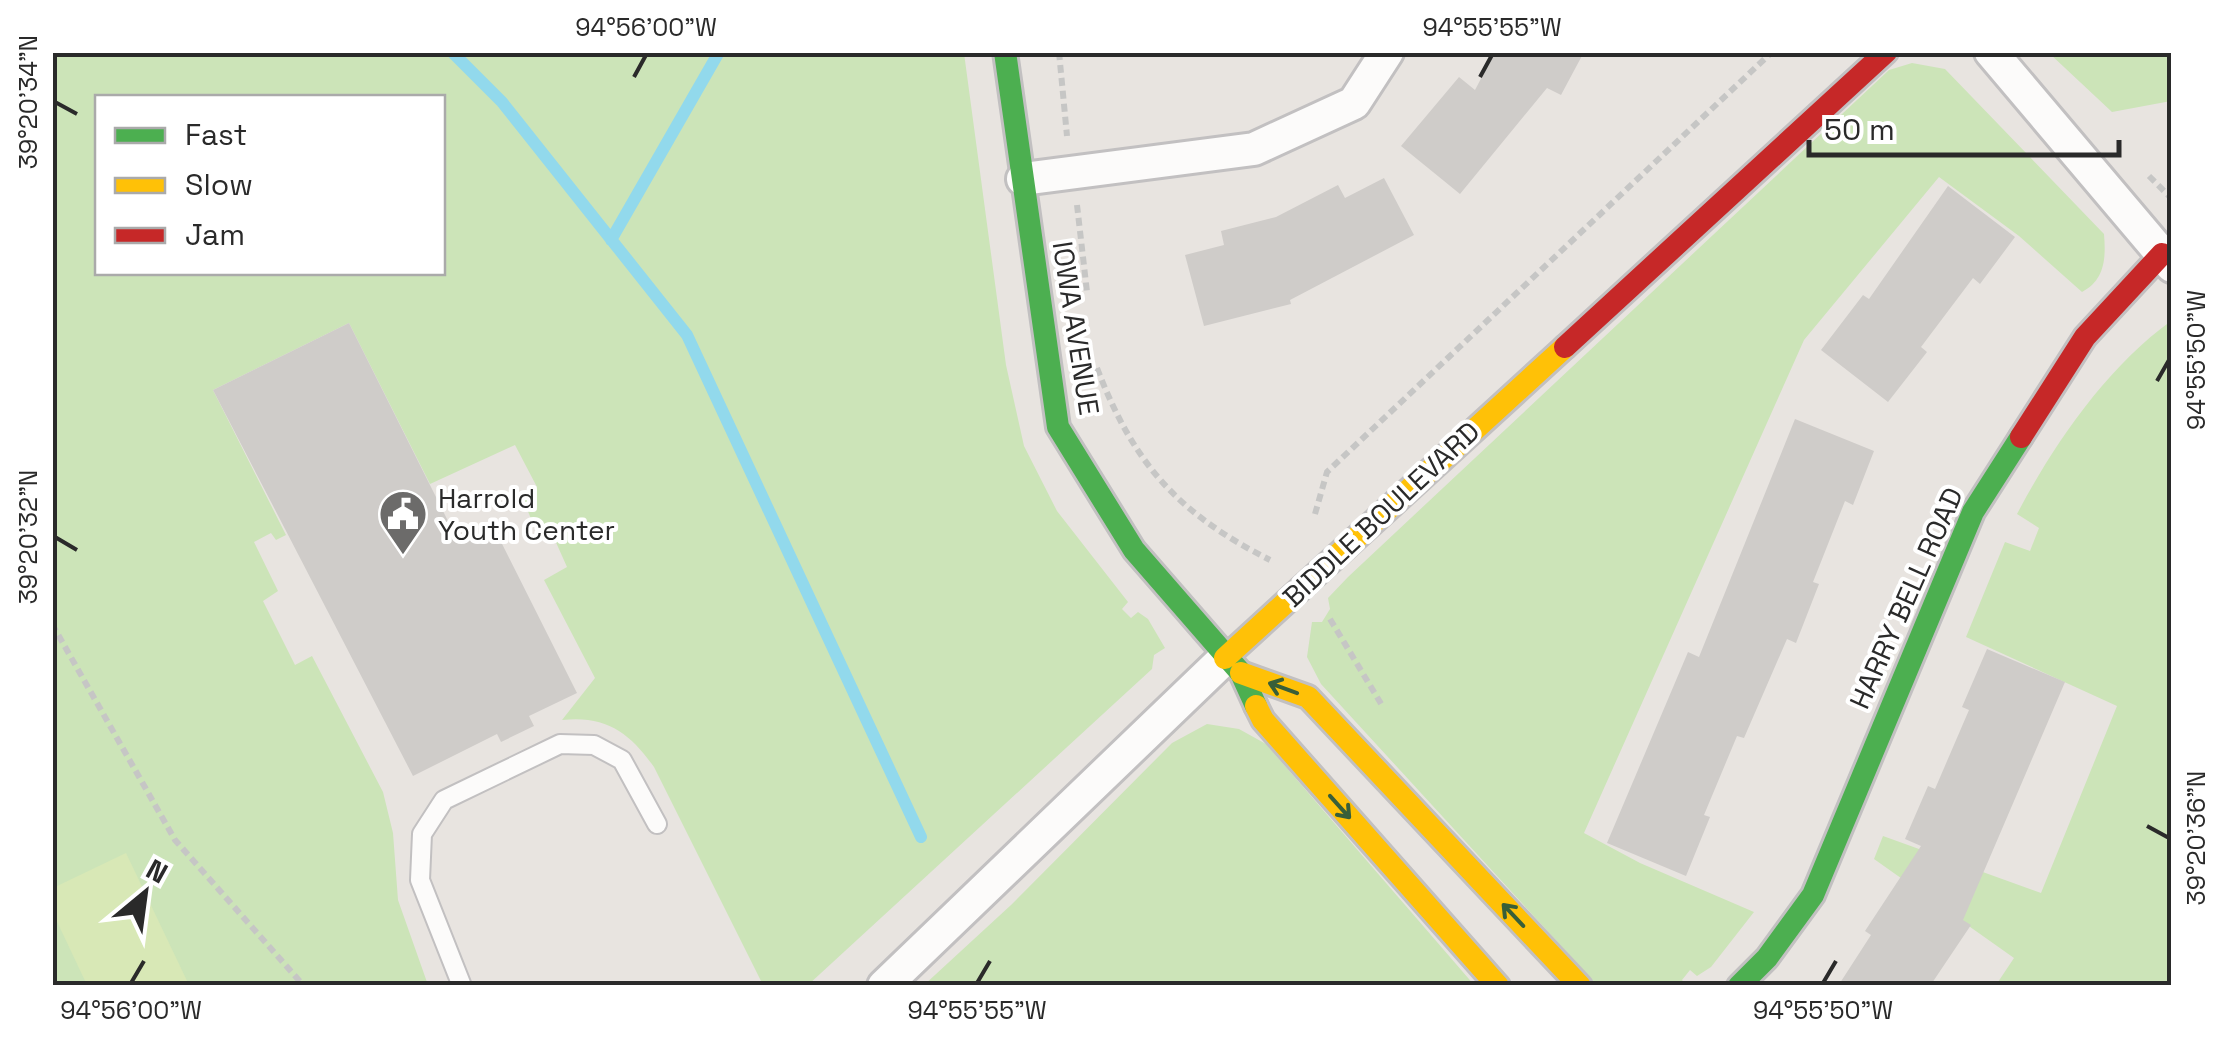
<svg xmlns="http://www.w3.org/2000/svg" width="2224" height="1038" font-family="'Space Grotesk',sans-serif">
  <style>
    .green { fill: #cce4b8; fill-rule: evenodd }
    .pitch { fill: #d8e8b6 }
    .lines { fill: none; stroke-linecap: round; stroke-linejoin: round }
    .stream { stroke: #92d9ec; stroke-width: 12 }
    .building { fill: #cfccc9 }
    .lane-casing { stroke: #c2c0c1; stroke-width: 22 }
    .street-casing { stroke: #c2c0c1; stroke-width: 38 }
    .fast-casing { stroke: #c2c0c1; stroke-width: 28 }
    .slow-casing { stroke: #c2c0c1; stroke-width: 28 }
    .jam-casing { stroke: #c2c0c1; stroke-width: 28 }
    .path { stroke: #c6c6c5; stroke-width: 6; stroke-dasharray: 8 5; stroke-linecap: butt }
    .lane { stroke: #fcfbfa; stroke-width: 18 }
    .street { stroke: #fcfbfa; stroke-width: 32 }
    .fast { stroke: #4caf50; stroke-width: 22 }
    .slow { stroke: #ffc107; stroke-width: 22 }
    .jam { stroke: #c62828; stroke-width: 22 }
    .oneway { stroke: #385f39 }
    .ticks { fill: none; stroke: #2a2a2a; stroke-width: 4 }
    .labels { text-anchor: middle; stroke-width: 8; stroke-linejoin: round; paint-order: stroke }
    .street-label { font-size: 28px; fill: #2a2a2a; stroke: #fff }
    .poi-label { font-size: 28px; fill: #2a2a2a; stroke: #fff; text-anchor: start }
    .neatline { fill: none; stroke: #2a2a2a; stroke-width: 4 }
    .ticks-label { font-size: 25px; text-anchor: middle; fill: #2a2a2a }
  </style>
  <rect width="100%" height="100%" fill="#e8e4e0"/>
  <path class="green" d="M 52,53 L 964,53 L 1006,365 L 1024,446 L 1057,511 L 1128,602 L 1122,609 L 1131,618 L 1138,612 L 1148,619 L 1165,648 L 1154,655 L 1152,669 L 808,985 L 763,985 L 654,767 C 630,733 606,715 562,720 L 595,678 L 544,580 L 567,567 L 554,538 L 539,538 L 522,497 L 537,487 L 515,445 L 430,484 L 349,323 L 213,390 L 286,535 L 276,540 L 271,533 L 254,542 L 278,591 L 263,601 L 295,665 L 312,656 L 383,792 L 393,833 L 398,900 L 428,985 L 53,985 ZM 98,98 L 442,98 L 442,272 L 98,272 Z
    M 2049,53 L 2171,53 L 2171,101 L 2112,112 Z
    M 1912,63 L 1945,69 L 2104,234 C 2106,258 2105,280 2082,292 L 2019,236 L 1939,177 L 1804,340 L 1584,833 L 1640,863 L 1754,912 L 1711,967 L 1697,976 L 1690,970 L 1682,980 L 1686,985 L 1597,985 L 1321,684 L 1307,657 L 1312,622 L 1322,622 L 1330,609 L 1328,598 L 1348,577 L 1889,70 Z
    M 2171,321 L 2171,985 L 1996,985 L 2014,958 L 1874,859 L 1883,836 L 2041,893 L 2117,706 L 1966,637 L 2005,542 L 2030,551 L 2039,528 L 2017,514 C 2054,444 2106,368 2171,321 Z
    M 1207,724 L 1239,729 L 1266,744 L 1475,986 L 923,986 L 1011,905 L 1172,743 Z"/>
  <path class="pitch" d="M 126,853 L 189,985 L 87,985 L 53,913 L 53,888 Z"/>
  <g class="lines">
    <path class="stream" d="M 452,52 L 502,102 L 687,335 L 921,837
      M 611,240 L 719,52"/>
  </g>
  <path class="building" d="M 1495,52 L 1584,52 L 1561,95 L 1547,88 L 1460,194 L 1401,146 L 1459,77 L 1475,90 Z
    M 1384,178 L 1414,235 L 1290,300 L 1291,304 L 1204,326 L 1185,255 L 1224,245 L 1221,231 L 1276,217 L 1338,185 L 1345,198 Z
    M 1948,186 L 2015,237 L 1980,284 L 1973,278 L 1921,347 L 1927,352 L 1888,402 L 1821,350 L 1863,295 L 1869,299 Z
    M 349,323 L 457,539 L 491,522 L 577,693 L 529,716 L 534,726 L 501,742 L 497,734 L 413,776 L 213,390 Z
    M 1795,419 L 1874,451 L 1853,505 L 1845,501 L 1813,582 L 1819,584 L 1796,643 L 1787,639 L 1744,738 L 1737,736 L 1704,815 L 1710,817 L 1686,876 L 1607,843 L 1688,652 L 1699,657 Z
    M 1987,649 L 2065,682 L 1963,920 L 1971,925 L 1930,986 L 1838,986 L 1871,935 L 1865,931 L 1921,846 L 1905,839 L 1928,786 L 1935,789 L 1969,710 L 1962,707 Z"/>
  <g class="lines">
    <g class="lane-casing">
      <path id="lane" d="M 462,986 L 420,880 L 422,834 L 444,800 L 560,744 L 594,745 L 622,760 L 657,824"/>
    </g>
    <g class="street-casing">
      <path id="street" d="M 1991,52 L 2172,266
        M 1023,179 L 1254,149 L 1354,103 L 1387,52
        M 884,986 L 1225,658"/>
    </g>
    <g class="fast-casing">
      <path id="fast" d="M 1005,52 L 1058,427 L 1134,550 L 1241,673 L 1256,706
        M 1739,986 L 1767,958 L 1813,895 L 1973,512 L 2021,437"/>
    </g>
    <g class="slow-casing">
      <path id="slow" d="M 1225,658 L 1565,347
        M 1241,673 L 1308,697 L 1580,986
        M 1256,706 L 1263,720 L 1498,986"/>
    </g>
    <g class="jam-casing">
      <path id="jam" d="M 1565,347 L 1886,52
        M 2021,437 L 2085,337 L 2162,254"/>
    </g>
    <path class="path" d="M 1059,52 L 1067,136
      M 2149,176 L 2172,199
      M 1077,205 L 1087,292
      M 1097,368 C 1134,465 1179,514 1270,560
      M 1315,514 L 1327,472 L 1772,52
      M 1330,619 L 1383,707
      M 52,624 L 175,840 L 304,986"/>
    <use href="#lane" class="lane"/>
    <use href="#street" class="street"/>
    <use href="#fast" class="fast"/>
    <use href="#slow" class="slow"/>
    <use href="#jam" class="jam"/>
  </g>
  <defs><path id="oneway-shaft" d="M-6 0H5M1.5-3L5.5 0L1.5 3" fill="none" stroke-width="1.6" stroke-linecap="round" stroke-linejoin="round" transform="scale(2.5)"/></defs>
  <g class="oneway">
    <use href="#oneway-shaft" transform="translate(1283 688) rotate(-160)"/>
    <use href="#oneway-shaft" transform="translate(1340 807) rotate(48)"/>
    <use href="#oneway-shaft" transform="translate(1513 915) rotate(-133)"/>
  </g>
  <path class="ticks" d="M 634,77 L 646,55M 1480,77 L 1492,55M 55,102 L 77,114M 2157,381 L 2169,360M 55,537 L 77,550M 2147,826 L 2169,838M 131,983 L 144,961M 977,983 L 990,961M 1823,983 L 1836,961"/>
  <defs>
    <g id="civic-pin" transform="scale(2.5)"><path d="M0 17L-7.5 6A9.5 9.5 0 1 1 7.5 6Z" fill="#6c6b6a" stroke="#fff"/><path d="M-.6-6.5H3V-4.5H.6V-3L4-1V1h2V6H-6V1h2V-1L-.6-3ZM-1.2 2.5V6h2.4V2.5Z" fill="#fff"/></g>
  </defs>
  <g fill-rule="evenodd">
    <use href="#civic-pin" x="403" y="514"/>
  </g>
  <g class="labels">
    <g class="street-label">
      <text transform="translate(1076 328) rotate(81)" y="10">IOWA AVENUE</text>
      <text transform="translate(1381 514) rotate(-43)" y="10">BIDDLE BOULEVARD</text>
      <text transform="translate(1906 598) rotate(-66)" y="10">HARRY BELL ROAD</text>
    </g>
    <g class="poi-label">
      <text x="438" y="508">Harrold<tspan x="438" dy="32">Youth Center</tspan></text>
    </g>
  </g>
  <rect width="2224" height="1038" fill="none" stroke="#ffffff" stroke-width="110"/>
  <rect x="95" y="95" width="350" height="180" fill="#ffffff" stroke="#aaaaaa" stroke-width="2.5"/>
  <rect x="115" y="128" width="50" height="15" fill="#4caf50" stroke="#aaaaaa" stroke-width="2.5"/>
  <text x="185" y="145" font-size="30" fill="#2a2a2a">Fast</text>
  <rect x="115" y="178" width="50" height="15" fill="#ffc107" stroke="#aaaaaa" stroke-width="2.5"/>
  <text x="185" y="195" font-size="30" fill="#2a2a2a">Slow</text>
  <rect x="115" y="228" width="50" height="15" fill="#c62828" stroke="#aaaaaa" stroke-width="2.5"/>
  <text x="185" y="245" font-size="30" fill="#2a2a2a">Jam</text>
  <g transform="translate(145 893) rotate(29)" stroke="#ffffff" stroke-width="8" paint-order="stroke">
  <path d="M0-8L18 38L0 25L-18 38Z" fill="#2a2a2a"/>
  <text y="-15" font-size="28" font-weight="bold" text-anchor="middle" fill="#2a2a2a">N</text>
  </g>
  <path d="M1809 140v15h310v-15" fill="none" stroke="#2a2a2a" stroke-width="5"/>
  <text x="1824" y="140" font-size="30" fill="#2a2a2a" stroke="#ffffff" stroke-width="8" paint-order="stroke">50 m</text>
  <rect x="55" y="55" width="2114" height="928" class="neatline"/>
  <g class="ticks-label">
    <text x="646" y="36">94°56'00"W</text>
    <text x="1492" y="36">94°55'55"W</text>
    <text transform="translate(28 102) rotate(-90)" y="9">39°20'34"N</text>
    <text transform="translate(2196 360) rotate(-90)" y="9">94°55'50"W</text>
    <text transform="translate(28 537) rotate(-90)" y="9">39°20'32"N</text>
    <text transform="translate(2196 838) rotate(-90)" y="9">39°20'36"N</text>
    <text x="131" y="1019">94°56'00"W</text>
    <text x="977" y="1019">94°55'55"W</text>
    <text x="1823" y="1019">94°55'50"W</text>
  </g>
</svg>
